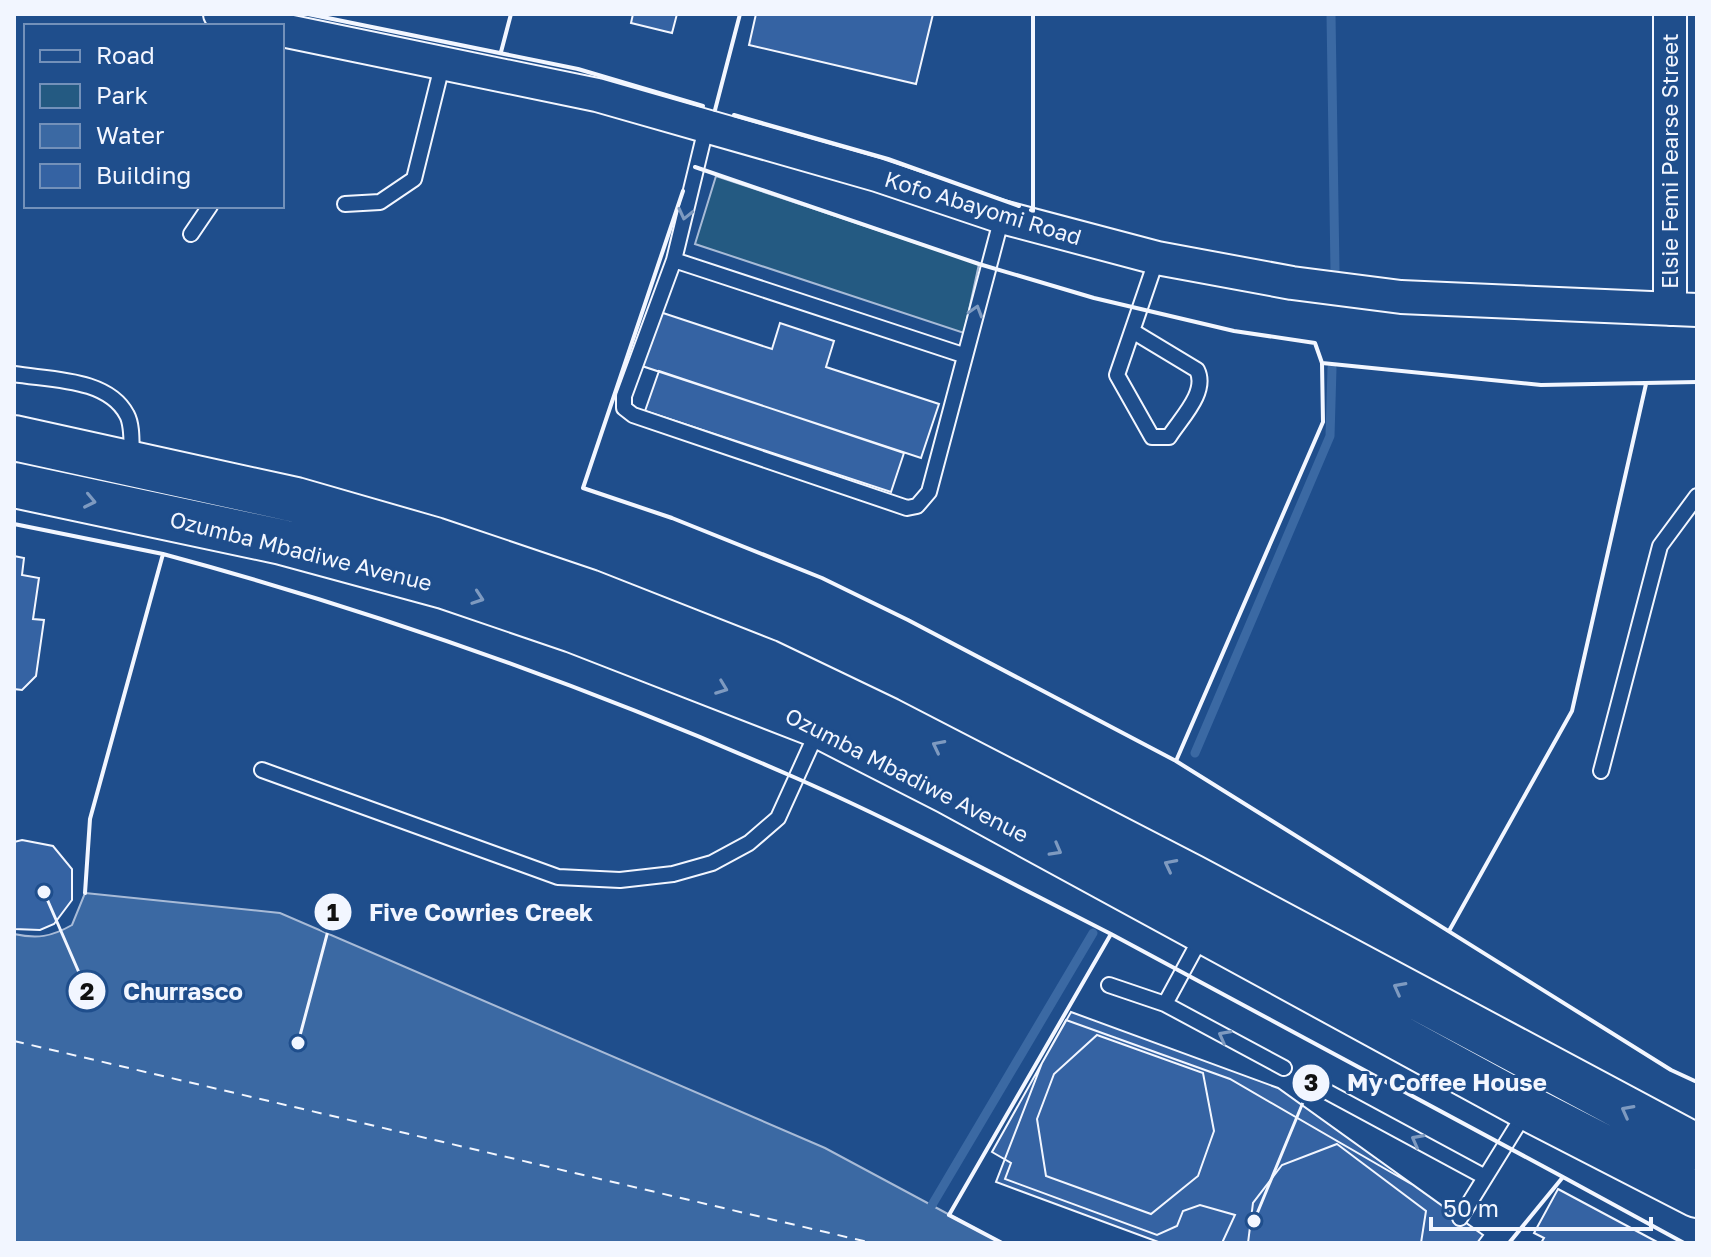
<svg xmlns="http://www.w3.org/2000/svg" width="1711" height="1257" font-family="'Golos Text',sans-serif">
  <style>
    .green { fill: #245a82; stroke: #a8bbd7; stroke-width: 2 }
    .water { fill: #3b69a3; stroke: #a8bbd7; stroke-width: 2 }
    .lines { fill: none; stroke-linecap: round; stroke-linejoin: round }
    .stream { stroke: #3b69a3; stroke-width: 9 }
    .ferry { stroke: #f2f6ff; stroke-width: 2; stroke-dasharray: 10 8; stroke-linecap: butt }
    .building { fill: #3563a3; stroke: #f2f6ff; stroke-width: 2 }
    .service-casing { stroke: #f2f6ff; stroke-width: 18 }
    .tertiary-casing { stroke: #f2f6ff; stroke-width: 36 }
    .trunk-casing { stroke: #f2f6ff; stroke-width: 48 }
    .service { stroke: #1f4e8c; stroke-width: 14 }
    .tertiary { stroke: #1f4e8c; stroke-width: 32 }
    .trunk { stroke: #1f4e8c; stroke-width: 44 }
    .wall { stroke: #f2f6ff; stroke-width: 4 }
    .oneway { stroke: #7e9ac0 }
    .labels { text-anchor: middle; stroke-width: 6; stroke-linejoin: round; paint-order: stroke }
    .street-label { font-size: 22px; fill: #f2f6ff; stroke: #1f4e8c }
    .leader { fill: none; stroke: #f2f6ff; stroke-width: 3 }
    .callout-dot { fill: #f2f6ff; stroke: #1f4e8c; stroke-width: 3 }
    .mark-label { font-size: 24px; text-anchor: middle; font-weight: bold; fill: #111 }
    .callout-label { font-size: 24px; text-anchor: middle; font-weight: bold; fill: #f2f6ff; stroke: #1f4e8c; stroke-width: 6; stroke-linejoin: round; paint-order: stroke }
  </style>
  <rect width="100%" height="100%" fill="#1f4e8c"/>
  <path class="green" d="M 716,176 L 979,264 L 964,333 L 695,244 Z"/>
  <path class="water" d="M 85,893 L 280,913 L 825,1148 L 1002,1243 L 14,1243 L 14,934 C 37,939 51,937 72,925 Z"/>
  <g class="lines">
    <path class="stream" d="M 1331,14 L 1335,271
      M 1195,753 L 1330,436 L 1332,368
      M 932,1205 L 1093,933"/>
    <path class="ferry" d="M 14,1041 L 872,1243"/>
  </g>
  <path class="building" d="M 633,14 L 677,14 L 672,33 L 631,23 Z
    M 756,14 L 933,14 L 916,84 L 749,45 Z
    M 660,312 L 772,349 L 780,323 L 834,341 L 826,367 L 939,404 L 921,458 L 642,366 Z
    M 659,371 L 904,453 L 891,492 L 645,411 Z
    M 14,556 L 24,558 L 22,575 L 39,578 L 33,619 L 44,620 L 36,676 L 22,690 L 14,689 Z
    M 22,840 L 53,846 L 72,869 L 72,900 L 54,924 L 40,930 L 14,929 L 14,842 Z
    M 1071,1012 L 1278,1088 L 1483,1235 L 1477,1243 L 1161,1243 L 996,1182 L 1042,1063 Z
    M 1066,1020 L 1230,1079 L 1413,1185 L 1483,1235 L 1477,1243 L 1222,1243 L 1235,1215 L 1200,1205 L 1183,1211 L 1177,1226 L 1157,1235 L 1005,1179 L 1011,1163 L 992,1152 Z
    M 1097,1035 L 1203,1073 L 1214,1131 L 1198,1176 L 1151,1214 L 1046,1176 L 1037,1119 L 1054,1074 Z
    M 1337,1144 L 1426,1211 L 1421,1243 L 1248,1243 L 1253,1203 L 1282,1165 Z
    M 1558,1189 L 1659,1243 L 1541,1243 L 1544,1238 L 1534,1233 Z"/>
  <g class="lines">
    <g class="service-casing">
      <path id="service" d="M 707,124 L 674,260 L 624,396 L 624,408 L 633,415 L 907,508 L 917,506 L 929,492 L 1002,217
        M 345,204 L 380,202 L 414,179 L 443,62
        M 191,234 L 210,206
        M 674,260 L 963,355
        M 1134,332 L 1197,370 C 1208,392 1181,418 1169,437 L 1152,437 L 1117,375 L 1157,258
        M 14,374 C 50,380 108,378 127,415 C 133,426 131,446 132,458
        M 262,770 L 558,877 L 620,880 L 673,874 L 712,863 L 749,843 L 778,818 L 818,730
        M 1601,771 L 1660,546 L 1697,496
        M 1109,985 L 1165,1004 L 1284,1068
        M 1165,1004 L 1203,934
        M 1309,1082 L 1485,1177
        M 1460,1218 L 1525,1113"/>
    </g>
    <g class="tertiary-casing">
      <path id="tertiary" d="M 220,14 L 263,26
        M 1670,14 L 1670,309
        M 282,30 L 597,95 L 877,175 L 1002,217 L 1157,258 L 1292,283 L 1401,297 L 1697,310"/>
    </g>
    <g class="trunk-casing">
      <path id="trunk" d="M 14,438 L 296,500 L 435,540 L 589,592 L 767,662 L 888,720 L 1192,877 L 1697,1147
        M 14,485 L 282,542 L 444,586 L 573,630 L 820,726 L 949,792 L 1528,1108 L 1697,1195"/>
    </g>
    <use href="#service" class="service"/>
    <use href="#tertiary" class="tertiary"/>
    <use href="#trunk" class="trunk"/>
    <path class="wall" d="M 308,14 L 578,69 L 703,106
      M 501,52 L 511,14
      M 715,110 L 740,14
      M 734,115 L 888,159 L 1019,206
      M 695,167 L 979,264 L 1094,298 L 1234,331 L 1315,343 L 1322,363 L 1323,422 L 1176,761
      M 683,191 L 583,488 L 672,518 L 822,578 L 908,620 L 1176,761 L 1671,1070 L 1697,1082
      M 1031,210 L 1033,211 L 1033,14
      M 1322,363 L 1541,385 L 1697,382
      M 14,524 L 163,554 L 90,819 L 85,893
      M 163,554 C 379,612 591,688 796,778 C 903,825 1007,881 1111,934
      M 1449,931 L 1572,711 L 1646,384
      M 1563,1177 L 1684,1243
      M 1002,1243 L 949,1215 L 1111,934 L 1563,1177 L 1509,1243"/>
  </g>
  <defs><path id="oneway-chevron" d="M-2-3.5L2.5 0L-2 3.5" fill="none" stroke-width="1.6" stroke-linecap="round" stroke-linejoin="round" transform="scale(2)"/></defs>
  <g class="oneway">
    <use href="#oneway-chevron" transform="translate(685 214) rotate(103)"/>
    <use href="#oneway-chevron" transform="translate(976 311) rotate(-73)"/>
    <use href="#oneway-chevron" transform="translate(90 501) rotate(12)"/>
    <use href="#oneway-chevron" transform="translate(478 598) rotate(19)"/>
    <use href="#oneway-chevron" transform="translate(722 688) rotate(21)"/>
    <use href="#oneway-chevron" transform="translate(938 746) rotate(-153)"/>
    <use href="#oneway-chevron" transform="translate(1056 850) rotate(29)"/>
    <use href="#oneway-chevron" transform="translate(1170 865) rotate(-153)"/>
    <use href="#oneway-chevron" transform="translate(1399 988) rotate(-152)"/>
    <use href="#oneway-chevron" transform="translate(1224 1036) rotate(-152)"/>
    <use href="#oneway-chevron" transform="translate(1627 1111) rotate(-152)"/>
    <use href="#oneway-chevron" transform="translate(1417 1140) rotate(-152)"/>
  </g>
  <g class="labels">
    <g class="street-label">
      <text transform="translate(1670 161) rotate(-90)" y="8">Elsie Femi Pearse Street</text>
      <text transform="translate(983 208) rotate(17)" y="8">Kofo Abayomi Road</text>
      <text transform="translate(301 551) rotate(14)" y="8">Ozumba Mbadiwe Avenue</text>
      <text transform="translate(907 775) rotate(27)" y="8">Ozumba Mbadiwe Avenue</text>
    </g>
  </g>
  <path class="leader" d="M298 1043L333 912M44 892L87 991M1254 1221L1311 1083"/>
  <g class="callout-dot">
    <circle cx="298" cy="1043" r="8"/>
    <circle cx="44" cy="892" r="8"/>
    <circle cx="1254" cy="1221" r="8"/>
    <circle cx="333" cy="912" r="20"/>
    <circle cx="87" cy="991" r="20"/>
    <circle cx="1311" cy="1083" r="20"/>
  </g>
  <g class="mark-label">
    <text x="333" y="921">1</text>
    <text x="87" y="1000">2</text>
    <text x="1311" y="1091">3</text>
  </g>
  <g class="callout-label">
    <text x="481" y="921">Five Cowries Creek</text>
    <text x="183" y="1000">Churrasco</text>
    <text x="1447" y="1091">My Coffee House</text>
  </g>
  <rect width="1711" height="1257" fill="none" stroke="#f2f6ff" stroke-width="32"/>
  <rect x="24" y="24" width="260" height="184" fill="#1f4e8c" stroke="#7391ba" stroke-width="2"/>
  <rect x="40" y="50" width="40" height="12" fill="#1f4e8c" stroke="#7391ba" stroke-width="2"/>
  <text x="96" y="64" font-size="24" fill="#f2f6ff">Road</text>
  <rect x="40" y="84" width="40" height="24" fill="#245a82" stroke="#7391ba" stroke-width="2"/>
  <text x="96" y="104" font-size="24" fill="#f2f6ff">Park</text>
  <rect x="40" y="124" width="40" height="24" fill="#3b69a3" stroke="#7391ba" stroke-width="2"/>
  <text x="96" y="144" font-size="24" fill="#f2f6ff">Water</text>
  <rect x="40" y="164" width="40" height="24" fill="#3563a3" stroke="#7391ba" stroke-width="2"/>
  <text x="96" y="184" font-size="24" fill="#f2f6ff">Building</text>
  <path d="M1431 1217v12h220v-12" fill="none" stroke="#f2f6ff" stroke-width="4"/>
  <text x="1443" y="1217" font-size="24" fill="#f2f6ff" stroke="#1f4e8c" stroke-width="6" paint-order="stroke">50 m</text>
</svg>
